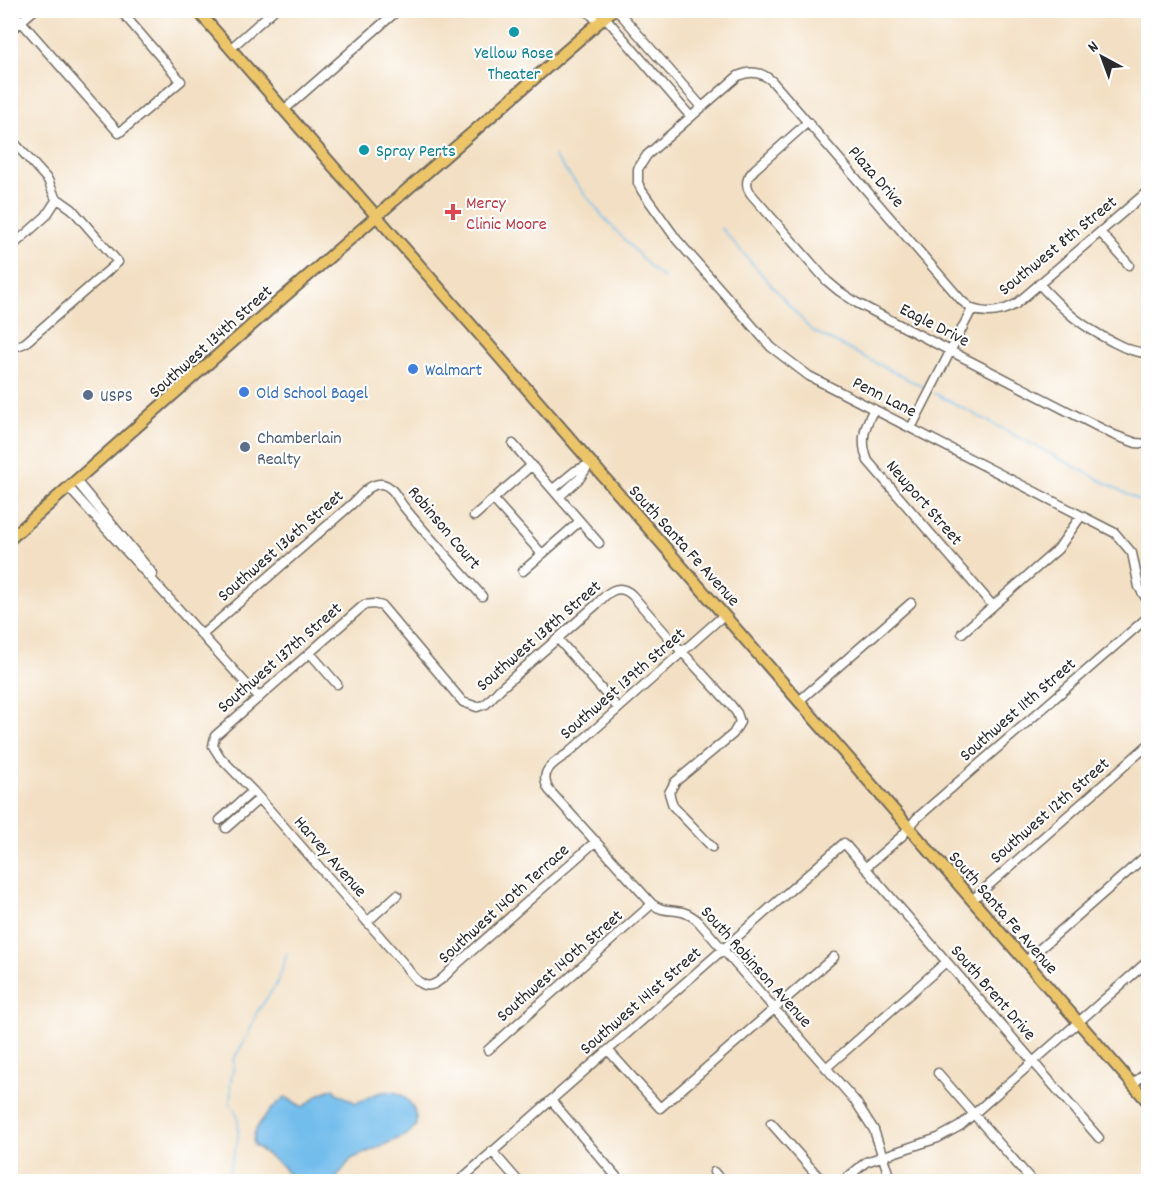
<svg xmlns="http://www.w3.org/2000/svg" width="1159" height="1192" font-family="Dekko,sans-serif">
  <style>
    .water { fill: #73bdec; stroke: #4f748c; stroke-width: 1.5 }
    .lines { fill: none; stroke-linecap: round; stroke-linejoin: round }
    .stream { stroke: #73bdec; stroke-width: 1.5 }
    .minor-casing { stroke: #716a61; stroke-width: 11 }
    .major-casing { stroke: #716a61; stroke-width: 14 }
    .minor { stroke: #fff; stroke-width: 8 }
    .major { stroke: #ecc569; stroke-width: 10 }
    .culture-dot { fill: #0f9aa8; stroke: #fff; stroke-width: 2 }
    .health-dot { fill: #e0444e; stroke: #fff; stroke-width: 2 }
    .shop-dot { fill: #3f7fe0; stroke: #fff; stroke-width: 2 }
    .service-dot { fill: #5c6f8a; stroke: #fff; stroke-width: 2 }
    .labels { text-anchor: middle; stroke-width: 4.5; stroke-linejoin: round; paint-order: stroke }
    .culture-label { font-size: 18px; fill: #0d838f; stroke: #fff }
    .street-label { font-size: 18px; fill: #2b2b2b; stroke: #fff }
    .health-label { font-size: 18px; fill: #be3a42; stroke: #fff; text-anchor: start }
    .shop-label { font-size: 18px; fill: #366cbe; stroke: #fff; text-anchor: start }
    .service-label { font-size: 18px; fill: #4e5e75; stroke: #fff; text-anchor: start }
  </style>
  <rect width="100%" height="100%" fill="#fff"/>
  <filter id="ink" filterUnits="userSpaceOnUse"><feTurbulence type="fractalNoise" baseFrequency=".0167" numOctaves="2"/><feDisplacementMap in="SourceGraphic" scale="12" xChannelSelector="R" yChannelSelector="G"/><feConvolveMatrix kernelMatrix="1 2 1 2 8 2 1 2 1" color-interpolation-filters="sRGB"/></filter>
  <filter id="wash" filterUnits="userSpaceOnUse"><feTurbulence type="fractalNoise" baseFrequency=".008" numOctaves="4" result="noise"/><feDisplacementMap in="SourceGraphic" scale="24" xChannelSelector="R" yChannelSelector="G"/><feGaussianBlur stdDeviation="1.35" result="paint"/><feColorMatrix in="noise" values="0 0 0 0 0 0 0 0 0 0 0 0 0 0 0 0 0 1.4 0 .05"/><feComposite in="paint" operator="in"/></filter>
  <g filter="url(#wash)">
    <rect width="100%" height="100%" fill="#f3e0c4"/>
    <path class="water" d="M 334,1088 L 337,1093 L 356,1103 C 365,1100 374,1093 383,1092 C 403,1089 418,1106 416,1125 L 407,1135 L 351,1159 L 334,1181 L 294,1181 L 281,1165 L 254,1145 C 249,1128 273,1107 285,1097 L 303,1107 L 320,1094 Z"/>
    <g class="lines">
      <path class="stream" d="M 554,156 L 605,219 L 653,270 L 664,278
        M 721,228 L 811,330 L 927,389
        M 934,393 L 1144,503 L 1148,508
        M 229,1182 C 226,1166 238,1151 238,1134 C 239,1129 238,1115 235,1111 C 232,1106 231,1108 230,1102 C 230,1098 231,1092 231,1088 L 230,1086 L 234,1064 L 233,1060 L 247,1037 L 257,1012 L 278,982 L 287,953"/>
    </g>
  </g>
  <g filter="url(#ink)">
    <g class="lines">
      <g class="minor-casing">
        <path id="minor" d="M 11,10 L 119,133 L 181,81 L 120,10
          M 587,10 L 599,23
          M 617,10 L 702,107
          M 605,17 L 691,117
          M 10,31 L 34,10
          M 230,49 L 274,10
          M 284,110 L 398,10
          M 808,122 L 755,169 C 747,177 744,184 751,194 L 827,281 L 839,291 L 857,303 L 1114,435 L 1136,443 L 1148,444
          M 10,138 L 48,180 L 55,197 L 72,209 L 118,262 L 25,343 L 10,349
          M 1100,232 L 1129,265
          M 10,248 L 46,216 L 57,199
          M 1039,284 C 1063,310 1081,326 1113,342 C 1124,348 1135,353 1148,353
          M 972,309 L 962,301 L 772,81 C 762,72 751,70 738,76 L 647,155 L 638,169 L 638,183 L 642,191 L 677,240 L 771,347 L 809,376 L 1115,533 L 1132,553 L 1139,587 L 1148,602
          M 874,409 C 864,427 860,442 868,461 L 993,606
          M 911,428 L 972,309 C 988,315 1002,312 1016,304 L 1148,191
          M 513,444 L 599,543
          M 77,482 L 153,574
          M 69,488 L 259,698
          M 553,489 L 575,471 L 590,464
          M 559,497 L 580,478 L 590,463
          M 493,499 L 542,554
          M 474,516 L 532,465
          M 523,571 L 580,521
          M 724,615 L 567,754 C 553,763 538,772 549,790 L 652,904 C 668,916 679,904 698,921 L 856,1102 L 874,1130 L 891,1182
          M 962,633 L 1058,549 L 1081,516
          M 203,634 L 352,504 C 361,496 369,483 382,484 C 393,486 398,500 404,507 C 429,538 456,566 482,596
          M 558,639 L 618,708
          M 310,653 L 337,684
          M 799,701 L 911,603
          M 220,820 L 253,791
          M 226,828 L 259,799
          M 596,841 L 456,965 C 432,990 425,995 404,964 L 253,791 L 220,757 L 213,746 L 215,736 L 364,605 L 374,604 L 382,606 L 463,702 L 477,707 L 486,704 L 500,689 L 597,604 C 607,593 618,582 632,595 L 673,642 L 730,704 L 737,713 L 740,722 L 733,734 L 675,782 L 669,793 L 673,806 L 712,847
          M 865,868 L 902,836 L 917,818 L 1148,617
          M 972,900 L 1148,745
          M 367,922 L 397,895
          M 1026,961 L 1148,854
          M 488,1050 L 652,904
          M 608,1050 L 660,1108 L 834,957
          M 826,1068 L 946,962
          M 938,1073 L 1033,1182
          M 1133,1084 L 1148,1071
          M 551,1100 L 621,1182
          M 771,1123 L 823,1182
          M 492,1151 L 519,1182
          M 714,1172 L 722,1182
          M 458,1182 L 844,843 L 1099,1138
          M 842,1182 L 866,1162 L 938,1138 L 960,1126 L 1148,961"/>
      </g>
      <g class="major-casing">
        <path id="major" d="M 197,10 L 1148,1102
          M 10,539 L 270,309 L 613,10"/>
      </g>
      <use href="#minor" class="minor"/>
      <use href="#major" class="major"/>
    </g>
  </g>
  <g class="culture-dot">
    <circle cx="514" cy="32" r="6"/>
    <circle cx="364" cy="150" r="6"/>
  </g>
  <path class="health-dot" d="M450 203h6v6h6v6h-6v6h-6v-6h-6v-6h6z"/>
  <g class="shop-dot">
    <circle cx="413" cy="369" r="6"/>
    <circle cx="244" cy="392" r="6"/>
  </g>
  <g class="service-dot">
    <circle cx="88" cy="395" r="6"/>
    <circle cx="245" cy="447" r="6"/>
  </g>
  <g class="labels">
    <g class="culture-label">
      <text x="514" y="58">Yellow Rose<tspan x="514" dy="21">Theater</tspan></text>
      <text x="376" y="156" text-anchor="start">Spray Perts</text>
    </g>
    <g class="street-label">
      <text transform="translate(877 176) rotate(49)" y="6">Plaza Drive</text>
      <text transform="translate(1057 245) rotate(-39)" y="6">Southwest 8th Street</text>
      <text transform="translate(935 324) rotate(27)" y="6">Eagle Drive</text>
      <text transform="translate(210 341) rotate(-42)" y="6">Southwest 134th Street</text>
      <text transform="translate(885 396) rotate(27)" y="6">Penn Lane</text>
      <text transform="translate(925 502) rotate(49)" y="6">Newport Street</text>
      <text transform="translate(445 527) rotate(50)" y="6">Robinson Court</text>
      <text transform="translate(280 545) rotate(-41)" y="6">Southwest 136th Street</text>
      <text transform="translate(685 545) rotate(48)" y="6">South Santa Fe Avenue</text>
      <text transform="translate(538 635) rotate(-41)" y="6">Southwest 138th Street</text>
      <text transform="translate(279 657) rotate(-41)" y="6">Southwest 137th Street</text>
      <text transform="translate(622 683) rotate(-41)" y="6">Southwest 139th Street</text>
      <text transform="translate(1017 709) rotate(-41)" y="6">Southwest 11th Street</text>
      <text transform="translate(1049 810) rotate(-41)" y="6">Southwest 12th Street</text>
      <text transform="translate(331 856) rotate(49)" y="6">Harvey Avenue</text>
      <text transform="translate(503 903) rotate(-42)" y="6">Southwest 140th Terrace</text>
      <text transform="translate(1004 912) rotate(49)" y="6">South Santa Fe Avenue</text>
      <text transform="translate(559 965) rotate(-41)" y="6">Southwest 140th Street</text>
      <text transform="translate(757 966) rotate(48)" y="6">South Robinson Avenue</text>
      <text transform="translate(994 992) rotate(49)" y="6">South Brent Drive</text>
      <text transform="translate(640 1000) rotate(-41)" y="6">Southwest 141st Street</text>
    </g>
    <g class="health-label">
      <text x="466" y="208">Mercy<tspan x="466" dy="21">Clinic Moore</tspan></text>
    </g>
    <g class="shop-label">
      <text x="425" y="375">Walmart</text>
      <text x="256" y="398">Old School Bagel</text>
    </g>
    <g class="service-label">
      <text x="100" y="401">USPS</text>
      <text x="257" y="443">Chamberlain<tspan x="257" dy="21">Realty</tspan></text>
    </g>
  </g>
  <rect width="1159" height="1192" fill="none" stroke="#fff" stroke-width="36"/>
  <g transform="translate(1102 57) rotate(319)" stroke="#ffffff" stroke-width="4.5" paint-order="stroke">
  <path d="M0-4.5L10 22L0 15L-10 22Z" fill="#2b2b2b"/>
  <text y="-9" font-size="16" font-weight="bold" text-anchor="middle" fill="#2b2b2b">N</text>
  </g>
</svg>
